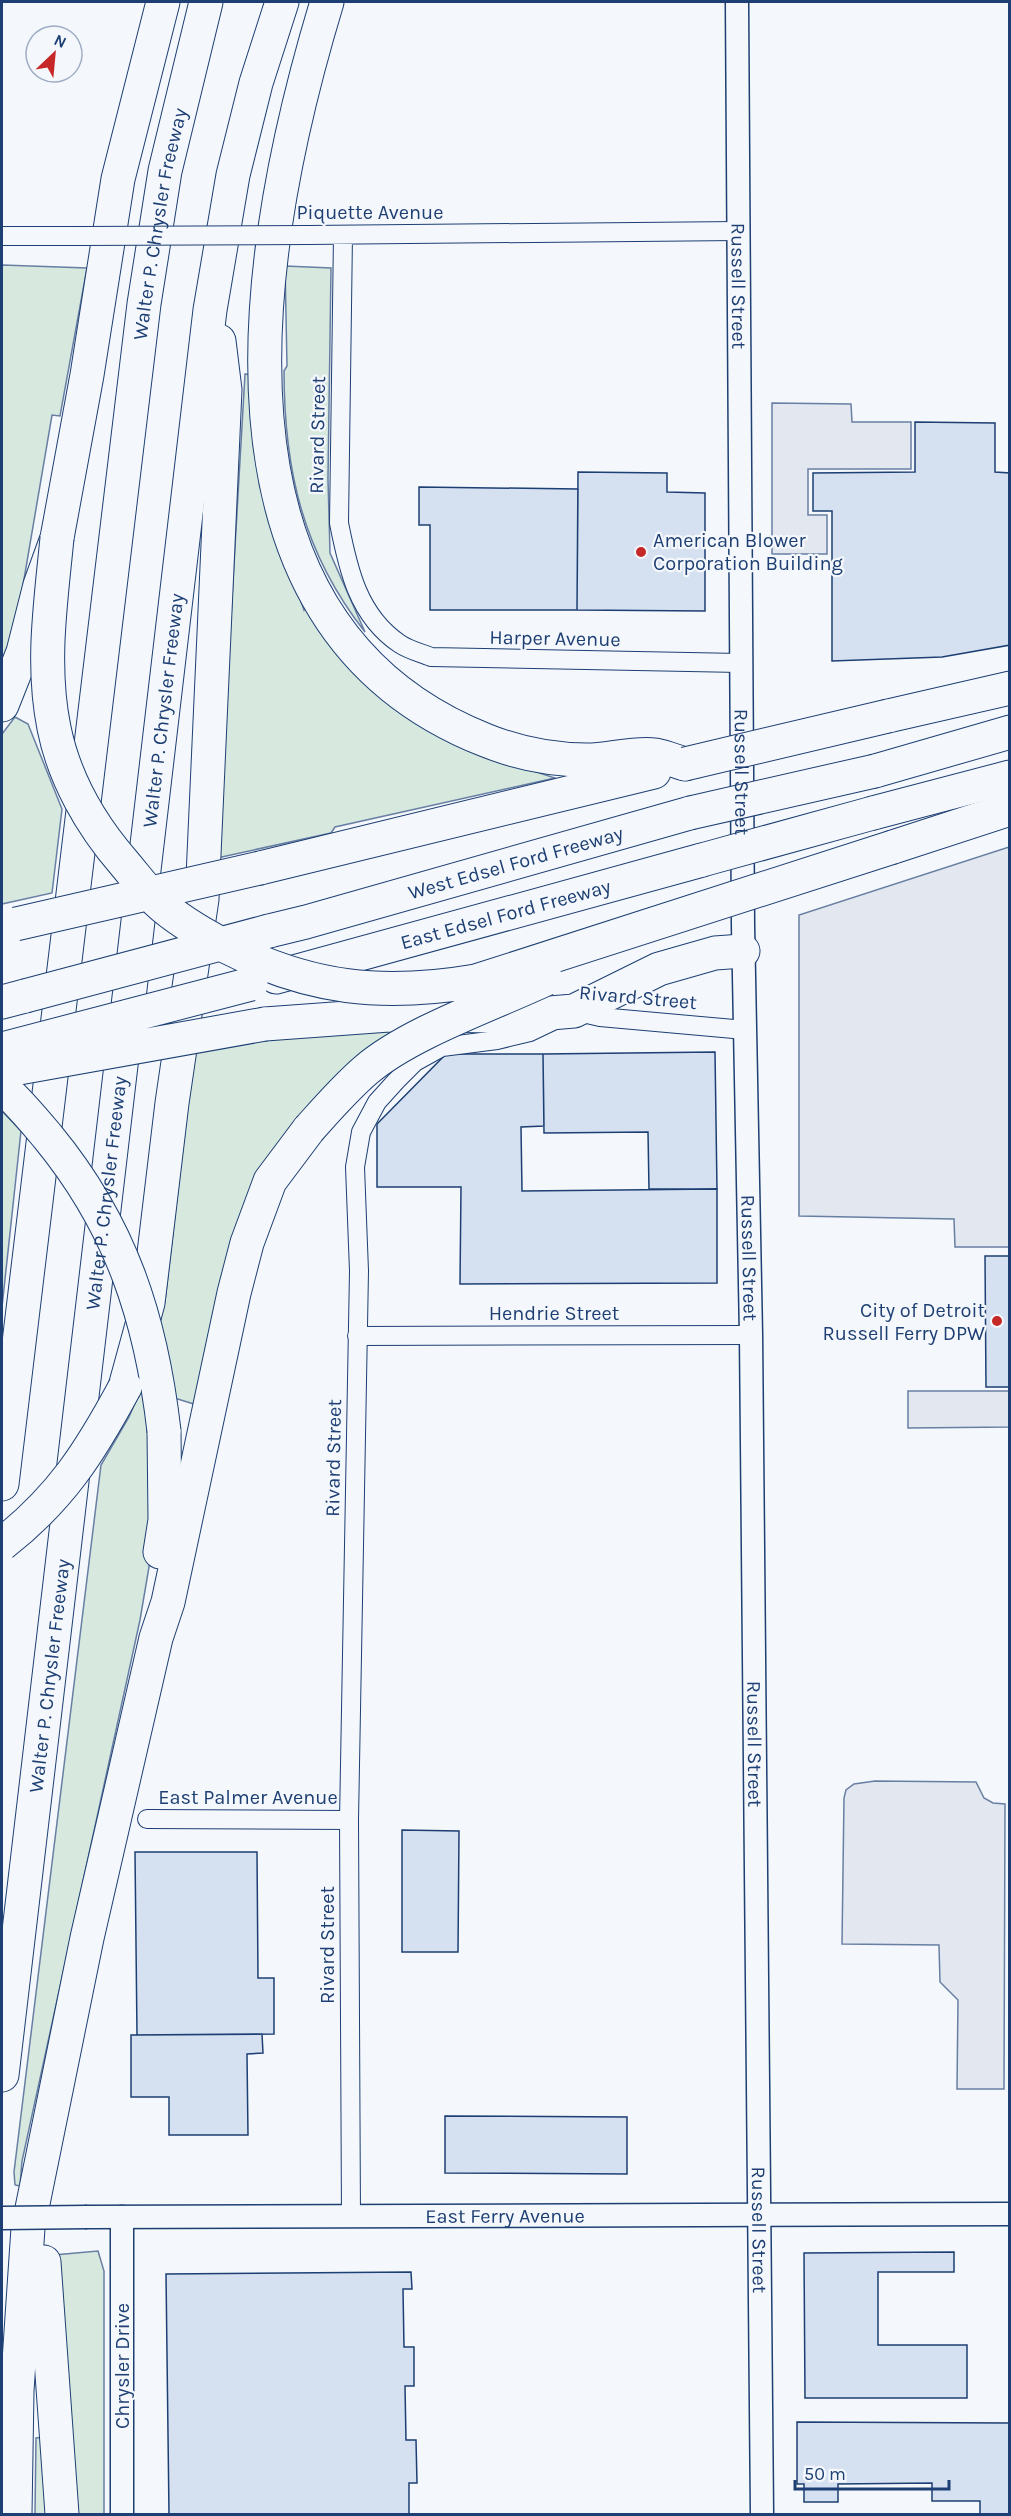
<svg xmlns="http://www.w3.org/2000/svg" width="1011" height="2516" font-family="Karla,sans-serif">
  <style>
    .green { fill: #d7e8df; stroke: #687fa3; stroke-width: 1.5 }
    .parking { fill: #e3e8f0; stroke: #687fa3; stroke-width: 1.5 }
    .building { fill: #d5e0f0; stroke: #1d3f73; stroke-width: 1.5 }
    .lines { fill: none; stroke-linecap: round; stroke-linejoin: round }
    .minor-casing { stroke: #1d3f73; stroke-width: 20 }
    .tertiary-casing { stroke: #1d3f73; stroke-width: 25 }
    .motorway-casing { stroke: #1d3f73; stroke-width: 35 }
    .minor { stroke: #f4f7fb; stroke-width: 18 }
    .tertiary { stroke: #f4f7fb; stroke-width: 22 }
    .motorway { stroke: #f4f7fb; stroke-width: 33 }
    .minor-bridge-casing { stroke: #1d3f73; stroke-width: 20; stroke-linecap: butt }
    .tertiary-bridge-casing { stroke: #1d3f73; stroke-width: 25; stroke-linecap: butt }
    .motorway-bridge-casing { stroke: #1d3f73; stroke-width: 35; stroke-linecap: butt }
    .minor-bridge { stroke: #f4f7fb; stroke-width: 18 }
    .tertiary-bridge { stroke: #f4f7fb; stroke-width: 22 }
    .motorway-bridge { stroke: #f4f7fb; stroke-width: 33 }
    .poi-dot { fill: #c62828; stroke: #f4f7fb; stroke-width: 2 }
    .labels { text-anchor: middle; stroke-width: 4.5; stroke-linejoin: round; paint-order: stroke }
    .street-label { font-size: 20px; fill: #1d3f73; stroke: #f4f7fb }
    .poi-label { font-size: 20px; fill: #1d3f73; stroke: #f4f7fb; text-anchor: start }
  </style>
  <rect width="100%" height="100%" fill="#f4f7fb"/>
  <path class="green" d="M 2,265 L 87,268 L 60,416 L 52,415 L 15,632 L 2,671 Z
    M 285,266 L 331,268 L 328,479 L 330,553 L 365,632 C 303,553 284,470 284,371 L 287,366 Z
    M 245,374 L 253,375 L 278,536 L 304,610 L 306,606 L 490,757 L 555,778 L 335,827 L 331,833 L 217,858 Z
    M 15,717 L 28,724 L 62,809 L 52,893 L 2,904 L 2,734 Z
    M 427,1026 L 312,1108 L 194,1404 L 171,1397 L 152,1512 L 149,1567 L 140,1620 L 22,2161 L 20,2186 L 15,2185 L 14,2172 L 101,1465 L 129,1417 L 147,1375 L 165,1301 L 194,1053 L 254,1040 Z
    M 2,1111 L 21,1131 L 2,1307 Z
    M 98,2251 L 104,2271 L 104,2514 L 75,2514 L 54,2255 Z
    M 47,2437 L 55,2514 L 35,2514 L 36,2438 Z"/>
  <path class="parking" d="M 772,403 L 851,404 L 852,422 L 911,422 L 911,469 L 808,469 L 808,515 L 827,515 L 827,554 L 772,554 Z
    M 1009,847 L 1009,1247 L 955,1247 L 954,1219 L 799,1216 L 799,915 Z
    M 908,1391 L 1009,1391 L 1009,1427 L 908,1428 Z
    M 875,1781 L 976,1782 L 984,1798 L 993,1803 L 1005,1804 L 1004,2089 L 957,2089 L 958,2000 L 940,1982 L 939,1945 L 842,1944 L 844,1798 L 846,1790 L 854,1784 Z"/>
  <path class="building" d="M 915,422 L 995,423 L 995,472 L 1010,473 L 1010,645 L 942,657 L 832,661 L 832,511 L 813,511 L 813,473 L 915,472 Z
    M 578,472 L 667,473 L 667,492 L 705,493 L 705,611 L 577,610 Z
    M 419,487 L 578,489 L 577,610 L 430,610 L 430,525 L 419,525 Z
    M 715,1052 L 717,1189 L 649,1189 L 648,1132 L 544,1133 L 543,1054 Z
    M 446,1054 L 543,1054 L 544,1126 L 521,1127 L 522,1191 L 717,1189 L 717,1283 L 460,1284 L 461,1187 L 377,1187 L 377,1124 Z
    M 985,1256 L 1010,1256 L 1010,1387 L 986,1387 Z
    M 402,1830 L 459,1831 L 458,1952 L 402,1952 Z
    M 135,1852 L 257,1852 L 258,1978 L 274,1978 L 274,2034 L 137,2035 Z
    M 262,2034 L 263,2053 L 247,2054 L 248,2135 L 169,2135 L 169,2097 L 131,2097 L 131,2035 Z
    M 445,2116 L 627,2117 L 627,2174 L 445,2173 Z
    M 954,2252 L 954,2272 L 878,2272 L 878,2345 L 967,2345 L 967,2398 L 805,2398 L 804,2253 Z
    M 411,2272 L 412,2289 L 403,2289 L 404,2347 L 414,2347 L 414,2386 L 405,2386 L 406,2440 L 416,2440 L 417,2483 L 409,2483 L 409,2514 L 169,2514 L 166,2274 Z
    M 797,2422 L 1009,2423 L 1010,2514 L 980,2514 L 980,2501 L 932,2501 L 932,2483 L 838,2484 L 838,2502 L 804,2502 L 804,2484 L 797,2484 Z"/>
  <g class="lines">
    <g class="minor-casing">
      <path id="minor" d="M 308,235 L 738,231
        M 343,235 L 339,523 C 348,569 358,616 400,644 C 409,650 421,653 431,657 L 740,663
        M 2,236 L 82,236
        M 357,1336 L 751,1335
        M 147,1819 L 349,1820
        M 351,2217 L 349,1820 L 359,1271 L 355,1167 L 361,1132 L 377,1102 L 396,1081 L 415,1062 L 442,1047 L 497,1040 L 530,1032 L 574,1011 L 600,1017 L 745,1030"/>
    </g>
    <g class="tertiary-casing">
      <g id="tertiary">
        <path id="s1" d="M 737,2 L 743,925 L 751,1335 L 762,2514"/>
        <path id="s2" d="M 87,2217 L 1010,2214"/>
        <path d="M 122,2217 L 122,2514"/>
      </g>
    </g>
    <g class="motorway-casing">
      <g id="motorway">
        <path d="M 327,2 C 254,243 187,622 485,740 C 517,753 553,760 587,760 C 607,760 636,752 655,755 C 665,757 675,761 685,764"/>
        <path d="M 2,705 L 23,652 L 40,585 L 57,538 L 87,375 L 118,179 L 163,2"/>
        <path d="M 888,716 L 1010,688"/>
        <path d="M 875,771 L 1010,732"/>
        <path d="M 873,813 L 1010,777"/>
        <path d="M 893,847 L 1010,809"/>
        <path d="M 260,868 L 654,772"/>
        <path id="s3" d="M 269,931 L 306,922 L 690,813"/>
        <path id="s4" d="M 276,977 L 702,860"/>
        <path d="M 2,1002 L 25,996"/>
        <path d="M 265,1024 L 389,1015 L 514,1016 L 574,1011 L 659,969 L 715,953 L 743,951"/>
        <path d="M 125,1387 L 148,1303 L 172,1103 L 202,899 L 225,390 L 219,341"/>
        <path id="s5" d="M 2,1484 L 144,304 L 165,171 L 206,2"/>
        <path d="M 160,1552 L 165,1520 L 164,1431"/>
        <path id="s6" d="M 2,2075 L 210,310 L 233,175 L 256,83 L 282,2"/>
        <path d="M 44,2262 L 62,2514"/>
        <path d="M 15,2514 L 17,2391 L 28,2228 L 87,1938 L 156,1638 L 168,1602 L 234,1293 L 247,1243 L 270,1181 L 309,1129"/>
      </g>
    </g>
    <use href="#minor" class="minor"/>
    <use href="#tertiary" class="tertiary"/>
    <use href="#motorway" class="motorway"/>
    <g class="minor-bridge-casing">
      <path id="minor-bridge" d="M 82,236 L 308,235"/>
    </g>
    <g class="tertiary-bridge-casing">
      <path id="tertiary-bridge" d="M 2,2218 L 87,2217"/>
    </g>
    <g class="motorway-bridge-casing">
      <path id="motorway-bridge" d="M 57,538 C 51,601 41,664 54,728 C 64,778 91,825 124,863 C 135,876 145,890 157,901 C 176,919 202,934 225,946 C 310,989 382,997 476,981 L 893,847
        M 685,764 L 888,716
        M 690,813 L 875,771
        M 702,860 L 873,813
        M 16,924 L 260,868
        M 25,996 L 269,931
        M 2,1049 L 251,984
        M 2,1071 L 265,1024
        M 2,1087 C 19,1102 33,1119 48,1137 C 121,1226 151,1318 164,1431
        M 309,1129 C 327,1109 345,1088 366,1070 C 409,1033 493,1004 546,979
        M 2,1544 C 61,1498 90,1452 125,1387"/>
    </g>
    <use href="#minor-bridge" class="minor-bridge"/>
    <use href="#tertiary-bridge" class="tertiary-bridge"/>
    <use href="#motorway-bridge" class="motorway-bridge"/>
  </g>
  <g class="poi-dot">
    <circle cx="641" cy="552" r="6"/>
    <circle cx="997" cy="1321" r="6"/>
  </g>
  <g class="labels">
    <g class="street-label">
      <text x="370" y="219">Piquette Avenue</text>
      <text dy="7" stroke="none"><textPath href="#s5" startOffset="1270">Walter P. Chrysler Freeway</textPath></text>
      <text dy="7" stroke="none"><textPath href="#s1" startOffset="284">Russell Street</textPath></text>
      <text transform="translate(317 435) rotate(-89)" y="7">Rivard Street</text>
      <text transform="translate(555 638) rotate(1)" y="7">Harper Avenue</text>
      <text dy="7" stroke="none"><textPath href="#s6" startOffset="1374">Walter P. Chrysler Freeway</textPath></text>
      <text dy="7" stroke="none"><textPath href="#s1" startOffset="770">Russell Street</textPath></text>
      <text dy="7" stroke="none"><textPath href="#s3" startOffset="256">West Edsel Ford Freeway</textPath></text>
      <text dy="7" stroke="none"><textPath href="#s4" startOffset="238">East Edsel Ford Freeway</textPath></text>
      <text transform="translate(638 997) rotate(5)" y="7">Rivard Street</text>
      <text dy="7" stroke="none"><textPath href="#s6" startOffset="888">Walter P. Chrysler Freeway</textPath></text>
      <text dy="7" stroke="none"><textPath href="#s1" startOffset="1256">Russell Street</textPath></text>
      <text x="554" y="1320">Hendrie Street</text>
      <text transform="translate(333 1458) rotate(-89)" y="7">Rivard Street</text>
      <text dy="7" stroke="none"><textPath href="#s6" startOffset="402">Walter P. Chrysler Freeway</textPath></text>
      <text dy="7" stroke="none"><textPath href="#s1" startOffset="1742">Russell Street</textPath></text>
      <text x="248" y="1804">East Palmer Avenue</text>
      <text transform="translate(327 1945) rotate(-90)" y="7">Rivard Street</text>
      <text dy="7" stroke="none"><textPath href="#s2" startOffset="418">East Ferry Avenue</textPath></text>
      <text dy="7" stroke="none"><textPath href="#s1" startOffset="2228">Russell Street</textPath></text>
      <text transform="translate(122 2366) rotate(-90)" y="7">Chrysler Drive</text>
    </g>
    <g class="poi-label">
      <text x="653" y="547">American Blower<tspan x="653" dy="23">Corporation Building</tspan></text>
      <text x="985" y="1317" text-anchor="end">City of Detroit<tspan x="985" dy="23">Russell Ferry DPW</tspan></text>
    </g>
  </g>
  <rect width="1011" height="2516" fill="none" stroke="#1d3f73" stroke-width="6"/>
  <g transform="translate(54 54) rotate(26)"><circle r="28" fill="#f4f7fb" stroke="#9eadc5" stroke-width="1.5"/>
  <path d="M0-4.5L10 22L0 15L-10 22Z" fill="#c62828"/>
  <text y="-9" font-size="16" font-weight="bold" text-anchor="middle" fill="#1d3f73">N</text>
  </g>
  <path d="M795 2480v9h154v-9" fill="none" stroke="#1d3f73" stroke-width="3"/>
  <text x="804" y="2480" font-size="18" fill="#1d3f73" stroke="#f4f7fb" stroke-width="4.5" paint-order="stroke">50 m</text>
</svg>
